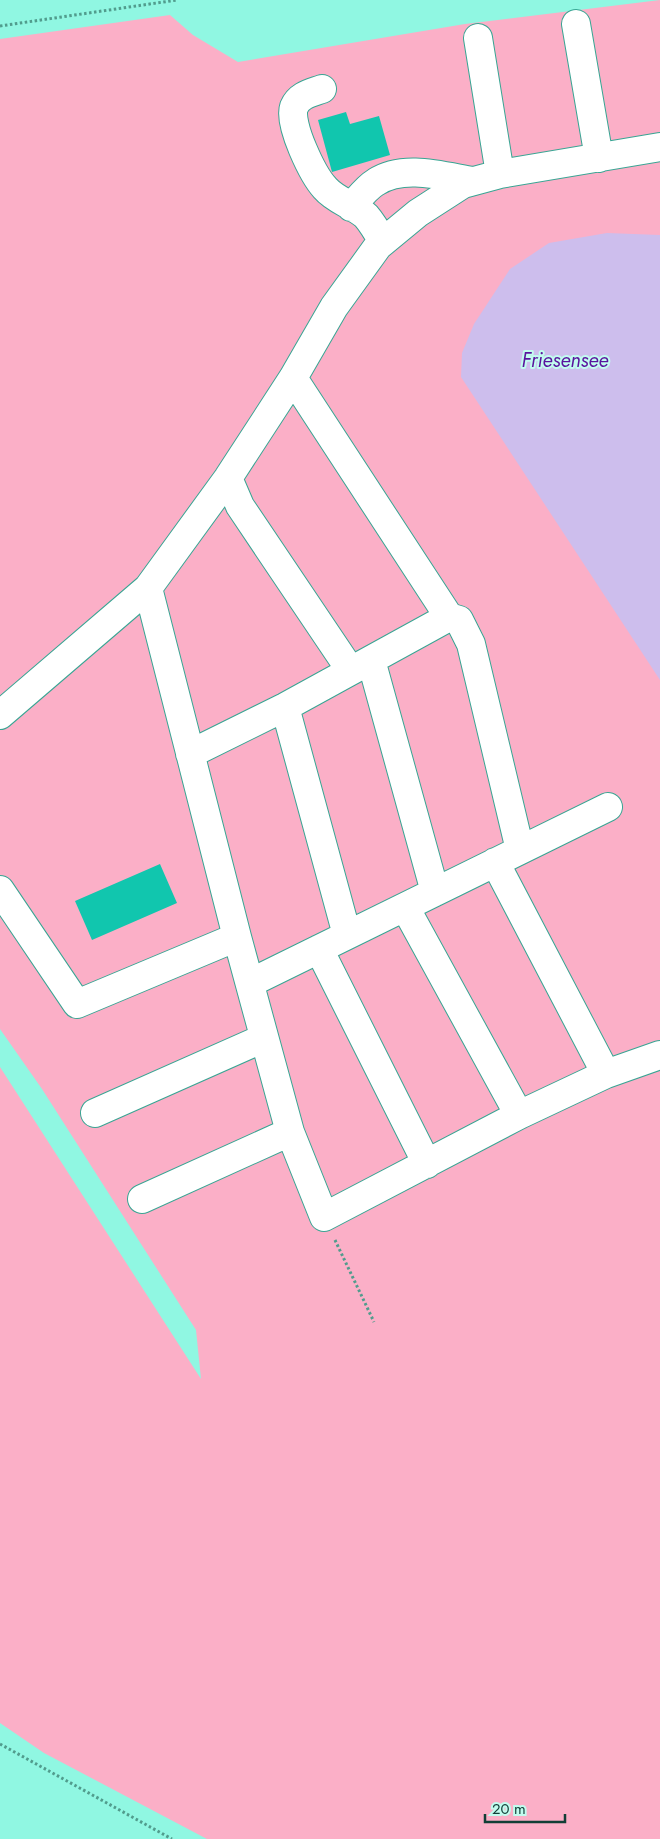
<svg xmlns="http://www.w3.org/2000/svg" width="660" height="1839" font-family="Jost,sans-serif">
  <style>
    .green { fill: #fbafc7 }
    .water { fill: #cdbeed }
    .building { fill: #11c6ae }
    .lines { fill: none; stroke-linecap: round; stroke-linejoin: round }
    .minor-casing { stroke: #38a593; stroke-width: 30 }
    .path { stroke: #519c8d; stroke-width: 3; stroke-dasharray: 2.5 2.5; stroke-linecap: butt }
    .minor { stroke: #fff; stroke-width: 28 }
    .labels { text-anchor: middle; stroke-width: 4; stroke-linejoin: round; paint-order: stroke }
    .water-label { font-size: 20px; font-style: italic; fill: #5a149e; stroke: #c2fcef }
  </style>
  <rect width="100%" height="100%" fill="#90f7e2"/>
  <path class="green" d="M 660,0 L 660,1839 L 207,1839 L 44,1753 L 0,1723 L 0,1067 L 201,1379 L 196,1330 L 42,1089 L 0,1029 L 0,39 L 170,15 L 193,35 L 238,62 L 465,24 Z"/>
  <path class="water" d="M 607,233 L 660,235 L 660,680 L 461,377 L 462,353 L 474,324 L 510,269 L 549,243 Z"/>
  <path class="building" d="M 346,112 L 350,124 L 379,116 L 390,155 L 332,172 L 318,120 Z
    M 160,864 L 177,903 L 92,940 L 75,901 Z"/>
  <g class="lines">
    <g class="minor-casing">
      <path id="minor" d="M 576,24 L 599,158
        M 478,38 L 500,174
        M 322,89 C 311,93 299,95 294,107 C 288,124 313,175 325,188 C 336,201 354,205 366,216 C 373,224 378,233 383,242
        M 351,207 C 359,198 366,188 376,182 C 403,164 443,176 472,181
        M 293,378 L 449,617
        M 228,478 L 240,506 L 351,671
        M 148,588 L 237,937 L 290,1132 L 324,1217 L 519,1115 L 606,1074 L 660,1055
        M 371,660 L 435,892
        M 285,707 L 347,935
        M 0,715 L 148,588 L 228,478 L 293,378 L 334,307 L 378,246 L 418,213 L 463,184 L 500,174 L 660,147
        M 190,754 L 285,707 L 449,617 L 459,620 L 471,644 L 520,850
        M 495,862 L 606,1074
        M 0,890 L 77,1004 L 237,937
        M 405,907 L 519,1115
        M 319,949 L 427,1164
        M 250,983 L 608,807
        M 95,1113 L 264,1038
        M 142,1199 L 290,1132"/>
    </g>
    <path class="path" d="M 0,26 L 177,0
      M 335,1240 L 374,1322
      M 0,1744 L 172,1839"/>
    <use href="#minor" class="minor"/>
  </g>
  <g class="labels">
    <g class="water-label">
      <text x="565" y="367">Friesensee</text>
    </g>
  </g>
  <path d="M485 1814v8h80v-8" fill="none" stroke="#113e36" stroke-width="2.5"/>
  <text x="492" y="1814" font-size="15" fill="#113e36" stroke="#c2fcef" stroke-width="4" paint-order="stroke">20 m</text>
</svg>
